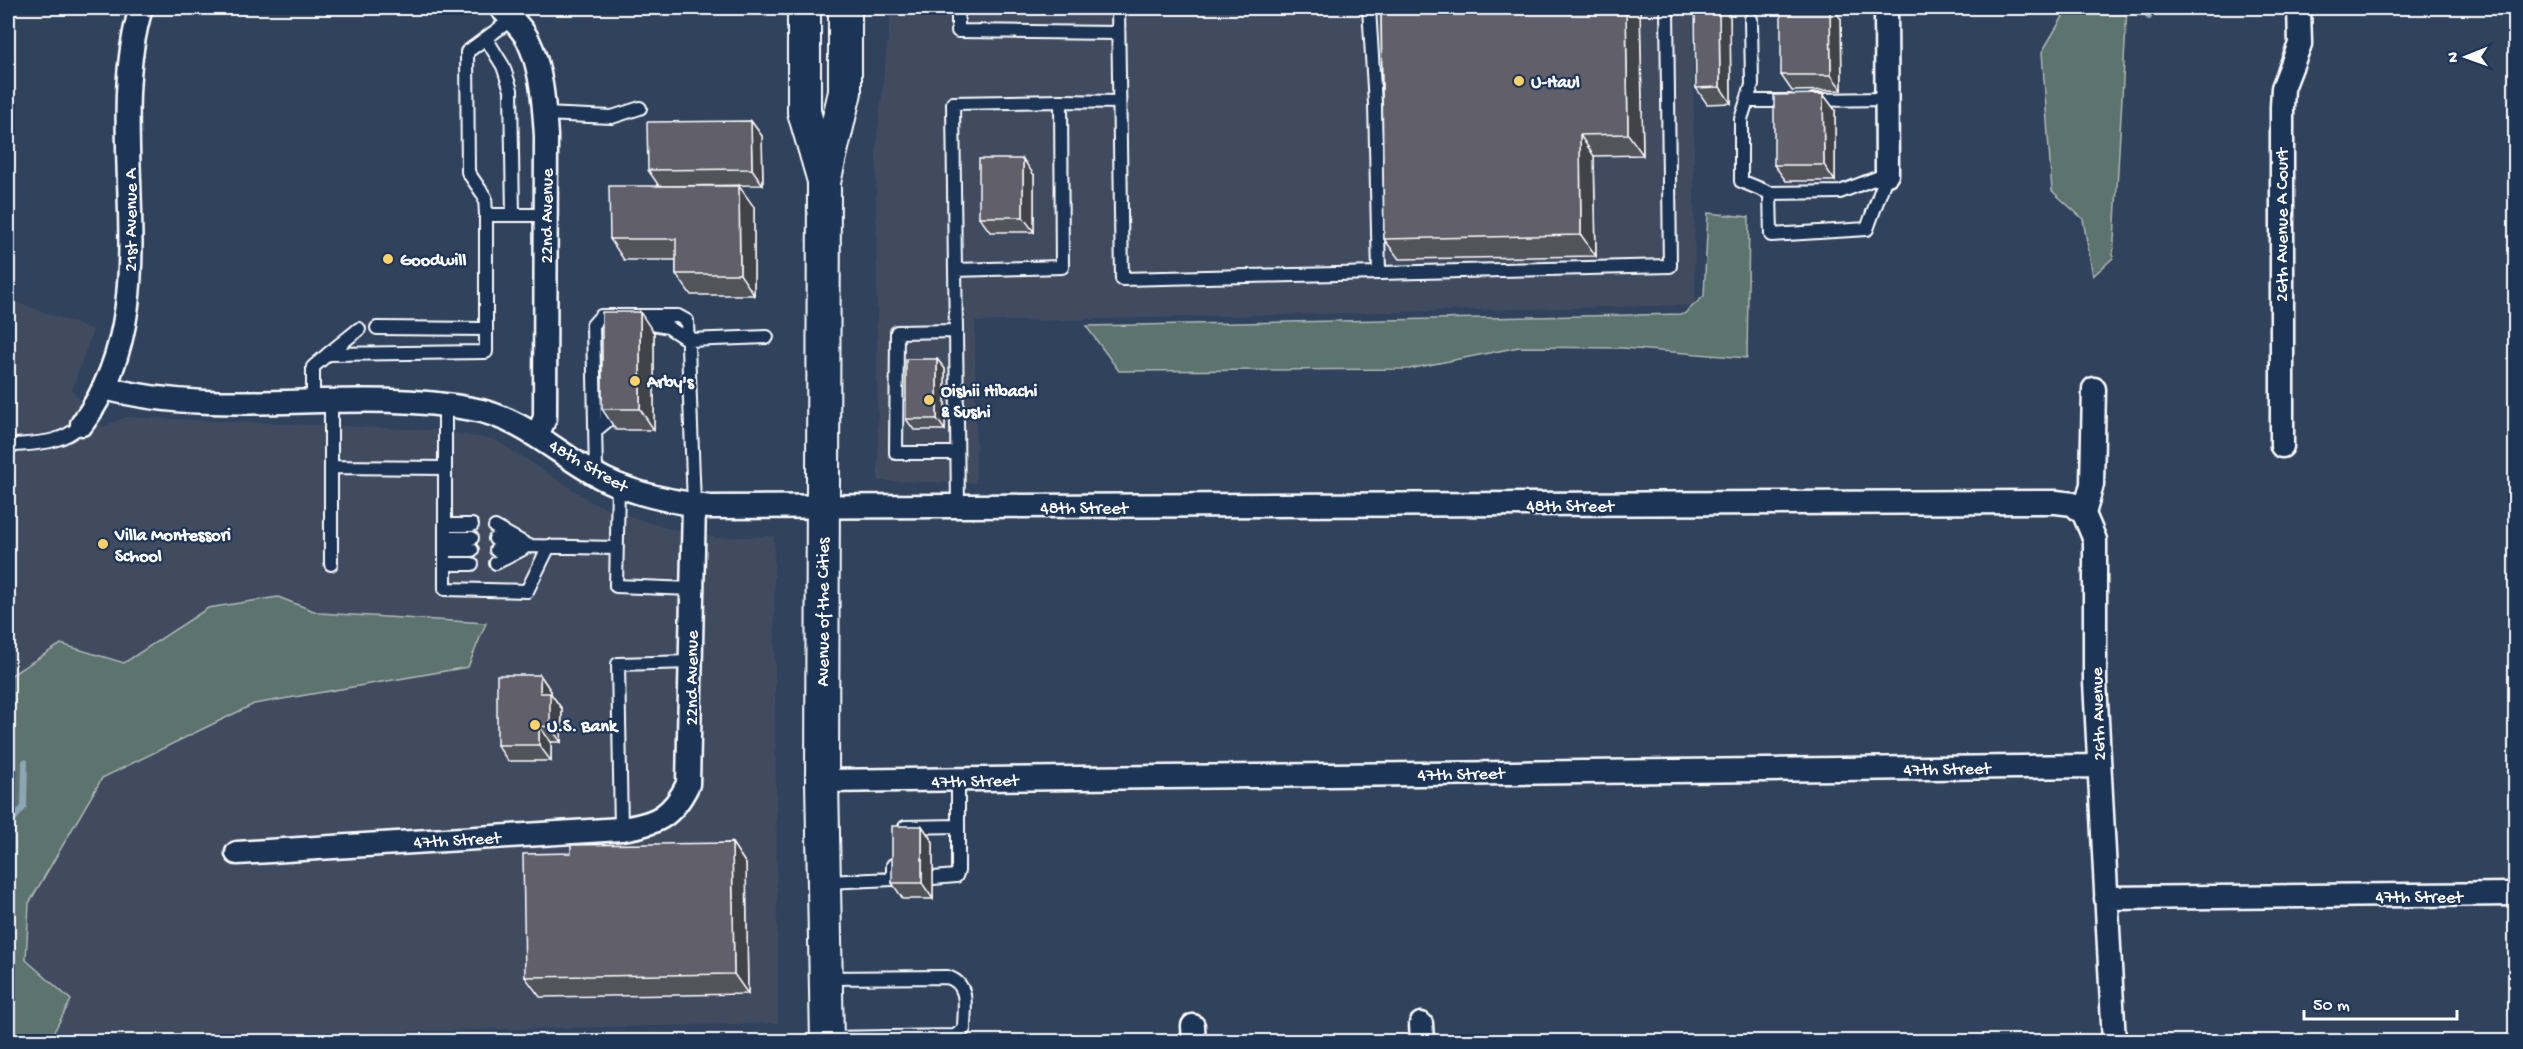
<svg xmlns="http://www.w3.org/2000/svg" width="2523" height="1049" font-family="'Gochi Hand',sans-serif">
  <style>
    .built { fill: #3f4b61 }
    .green { fill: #5d736e; stroke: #aeb9b6; stroke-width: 1.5 }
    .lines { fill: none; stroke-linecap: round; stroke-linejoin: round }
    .stream { stroke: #8ca6b6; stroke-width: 6 }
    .lane-casing { stroke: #fff; stroke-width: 16 }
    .street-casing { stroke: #fff; stroke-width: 27 }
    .secondary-casing { stroke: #fff; stroke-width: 36 }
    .lane { stroke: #1d3557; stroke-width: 12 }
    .street { stroke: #1d3557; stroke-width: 22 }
    .secondary { stroke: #1d3557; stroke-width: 32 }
    .wall { fill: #53525b; stroke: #fff; stroke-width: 1.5 }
    .shaded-wall { fill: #43424a; stroke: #fff; stroke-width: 1.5 }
    .building { fill: #605f6a; stroke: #fff; stroke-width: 1.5 }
    .poi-dot { fill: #ffd166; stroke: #1d3557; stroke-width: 2 }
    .labels { text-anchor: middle; stroke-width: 4.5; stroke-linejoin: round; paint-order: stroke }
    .poi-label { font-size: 18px; font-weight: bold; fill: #fff; stroke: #1d3557; text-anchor: start }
    .street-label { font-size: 18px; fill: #fff; stroke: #1d3557 }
  </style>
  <rect width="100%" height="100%" fill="#31425d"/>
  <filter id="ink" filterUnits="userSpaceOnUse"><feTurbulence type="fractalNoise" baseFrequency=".0167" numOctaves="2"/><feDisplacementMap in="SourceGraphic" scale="12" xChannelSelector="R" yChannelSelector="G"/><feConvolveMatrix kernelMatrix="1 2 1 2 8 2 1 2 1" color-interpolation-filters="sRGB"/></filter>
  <g filter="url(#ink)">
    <path class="built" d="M 891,8 L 1860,8 L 1861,14 L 1693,15 L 1695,305 L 975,322 L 976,483 L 878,481 L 876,149 Z
      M 8,299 L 93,330 L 72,390 L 103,427 L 126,417 L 433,430 L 496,440 L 595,504 L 662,527 L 716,538 L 774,536 L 778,1023 L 8,1041 Z"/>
    <path class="green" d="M 2068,8 L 2127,8 L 2113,258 L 2093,276 L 2083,219 L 2052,191 L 2042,52 Z
      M 1708,213 L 1749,217 L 1747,358 L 1623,348 L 1519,347 L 1409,369 L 1119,371 L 1086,326 L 1684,314 L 1704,296 Z
      M 278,597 L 319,613 L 486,623 L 468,667 L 254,704 L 102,778 L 29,903 L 26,960 L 71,1000 L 49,1041 L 8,1041 L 8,677 L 61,644 L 124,663 L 208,608 Z"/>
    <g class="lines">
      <path class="stream" d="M 2143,8 L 2149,17
        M 8,825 L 24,807 L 25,762"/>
      <g class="lane-casing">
        <path id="lane" d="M 958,8 L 958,31 L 1118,33
          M 1118,8 L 1122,279 L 1379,273 L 1375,104 L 1369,8
          M 1751,19 L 1752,85 L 1741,119 L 1741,181 L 1770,193 L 1771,235 L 1867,229 L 1887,174
          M 487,40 L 503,66 L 511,90 L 513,215
          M 1813,100 L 1887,99
          M 1749,101 L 1790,101
          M 544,114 L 612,117 L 640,108
          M 1770,193 L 1840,192 L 1887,174
          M 486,215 L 485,197 L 468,172 L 467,52 L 512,19
          M 955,270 L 953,103 L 1061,101
          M 1379,273 L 1670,266 L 1667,8
          M 647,323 L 668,327 L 688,340 L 767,337
          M 377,328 L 486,329
          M 956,331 L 955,270 L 1062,267 L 1061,101 L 1119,102
          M 328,354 L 359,329
          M 313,403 L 313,367 L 328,354 L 486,352 L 486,215 L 546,215
          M 331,403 L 331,564
          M 445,404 L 445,589 L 527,591 L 549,546
          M 596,430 L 607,421 L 607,401
          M 15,445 C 40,443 63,443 82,424
          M 957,453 L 896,453 L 897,332 L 956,331 L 958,508
          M 331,467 L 445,468
          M 596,474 L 593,325 L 601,316 L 678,316 L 687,321 L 694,504
          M 618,485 L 616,586 L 691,589
          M 445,525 L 472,525
          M 495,527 L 529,546
          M 445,538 L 472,538
          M 495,539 L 516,543
          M 445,550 L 472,550
          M 496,550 L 529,546 L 615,548
          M 496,563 L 523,549
          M 445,564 L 472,564
          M 905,827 L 958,826 L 958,780
          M 621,829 L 618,664 L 691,662
          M 933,878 L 956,876 L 958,871 L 958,826
          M 826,882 L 893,879 L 893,865
          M 827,978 L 947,977 C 971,984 964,1008 964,1029 L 955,1036 L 828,1038"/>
      </g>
      <g class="street-casing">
        <path id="street" d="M 501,8 C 510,17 522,28 528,40 C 542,69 544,105 546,136 L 545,418 L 537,435
          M 1886,8 L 1887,174
          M 105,388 C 227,420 352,386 472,409 C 524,418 559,456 604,479 C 639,496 672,501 709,507 L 2056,502 L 2073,504 L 2084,514 L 2095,540 L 2095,682 L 2114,1042
          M 82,424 C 172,304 101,140 141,8
          M 2282,446 L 2282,107 L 2283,88 L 2300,44 L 2299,8
          M 2084,514 L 2092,484 L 2094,389
          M 822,781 L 2099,766
          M 237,853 L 621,829 C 656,824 672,817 688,784 L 694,504
          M 2106,898 L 2516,894
          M 1421,1024 L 1422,1042
          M 1193,1026 L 1194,1042"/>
      </g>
      <g class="secondary-casing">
        <path id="secondary" d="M 804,8 L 804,112 L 824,181
          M 827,1042 L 822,781 L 824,182 L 845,92 L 845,8"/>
      </g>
      <use href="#lane" class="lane"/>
      <use href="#street" class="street"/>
      <use href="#secondary" class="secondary"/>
    </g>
    <path class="wall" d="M 1381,8 L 1640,8 L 1643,155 L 1594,156 L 1596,256 L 1399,259 L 1384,239 Z
      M 1730,17 L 1731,103 L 1707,104 L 1696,88 Z
      M 1841,19 L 1842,90 L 1792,91 L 1781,75 Z
      M 1823,94 L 1835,110 L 1835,181 L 1786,181 L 1774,165 Z
      M 751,121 L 762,136 L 763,185 L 659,186 L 648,170 Z
      M 1034,175 L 1034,232 L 990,232 L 979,217 Z
      M 754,207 L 754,295 L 691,295 L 676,274 L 676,260 L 624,260 L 610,239 Z
      M 654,333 L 654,430 L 616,430 L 602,409 Z
      M 937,359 L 945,369 L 945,430 L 914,430 L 906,419 Z
      M 540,675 L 551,691 L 551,694 L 562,709 L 561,742 L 551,742 L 551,761 L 508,761 L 497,745 Z
      M 922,826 L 933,842 L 933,899 L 903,899 L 892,883 Z
      M 732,843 L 746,864 L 748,994 L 540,997 L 525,977 L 571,853 Z"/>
    <path class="shaded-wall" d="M 1626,8 L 1640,8 L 1643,155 L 1628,134 Z
      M 1719,8 L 1723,8 L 1730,17 L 1731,103 L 1720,87 Z
      M 1830,8 L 1833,8 L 1841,19 L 1842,90 L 1831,75 Z
      M 1823,94 L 1835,110 L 1835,181 L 1824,165 Z
      M 751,121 L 762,136 L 763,185 L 752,169 Z
      M 1580,135 L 1594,156 L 1596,256 L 1581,235 Z
      M 1023,159 L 1034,175 L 1034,232 L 1023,217 Z
      M 739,186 L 754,207 L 754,295 L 740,274 Z
      M 640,312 L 654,333 L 654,430 L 640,409 Z
      M 937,359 L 945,369 L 945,430 L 937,419 Z
      M 540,675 L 551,691 L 551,694 L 562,709 L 561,742 L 550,727 L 540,693 Z
      M 539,726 L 551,742 L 551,761 L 539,745 Z
      M 922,826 L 933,842 L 933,899 L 922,883 Z
      M 732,843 L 746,864 L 748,994 L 734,974 Z"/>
    <path class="building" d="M 1381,8 L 1626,8 L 1628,134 L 1580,135 L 1581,235 L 1384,239 Z
      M 1695,8 L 1719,8 L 1720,87 L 1696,88 Z
      M 1781,8 L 1830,8 L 1831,75 L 1781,75 Z
      M 1823,94 L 1824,165 L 1774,165 L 1774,95 Z
      M 751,121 L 752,169 L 648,170 L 647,122 Z
      M 979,159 L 1023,159 L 1023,217 L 979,217 Z
      M 609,186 L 739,186 L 740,274 L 676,274 L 676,239 L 610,239 Z
      M 602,312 L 640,312 L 640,409 L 602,409 Z
      M 906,359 L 937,359 L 937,419 L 906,419 Z
      M 497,675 L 540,675 L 540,693 L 550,693 L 550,727 L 539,726 L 539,745 L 497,745 Z
      M 892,826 L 922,826 L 922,883 L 892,883 Z
      M 732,843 L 734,974 L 525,977 L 523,854 L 571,853 L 571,845 Z"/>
  </g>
  <g class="poi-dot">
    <circle cx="1519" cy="81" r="6"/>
    <circle cx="388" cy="259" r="6"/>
    <circle cx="635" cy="381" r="6"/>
    <circle cx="929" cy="400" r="6"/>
    <circle cx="103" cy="544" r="6"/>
    <circle cx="535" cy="725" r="6"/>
  </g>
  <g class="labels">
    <g class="poi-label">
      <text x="1531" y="87">U-Haul</text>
      <text x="400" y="265">Goodwill</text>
      <text x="647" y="387">Arby's</text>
      <text x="941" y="396">Oishii Hibachi<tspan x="941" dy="21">&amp; Sushi</tspan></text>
      <text x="115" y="540">Villa Montessori<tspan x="115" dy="21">School</tspan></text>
      <text x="547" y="731">U.S. Bank</text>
    </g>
    <g class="street-label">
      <text transform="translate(546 216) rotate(-90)" y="6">22nd Avenue</text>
      <text transform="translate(130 220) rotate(-90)" y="6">21st Avenue A</text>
      <text transform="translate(2281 225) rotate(-90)" y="6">26th Avenue A Court</text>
      <text transform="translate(589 465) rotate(30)" y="6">48th Street</text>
      <text x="1570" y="511">48th Street</text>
      <text x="1084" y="513">48th Street</text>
      <text transform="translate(822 612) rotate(-90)" y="6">Avenue of the Cities</text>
      <text transform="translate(691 678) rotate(-90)" y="6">22nd Avenue</text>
      <text transform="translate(2097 714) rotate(-92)" y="6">26th Avenue</text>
      <text transform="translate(1947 768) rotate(-1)" y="6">47th Street</text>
      <text transform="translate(1461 773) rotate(-1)" y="6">47th Street</text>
      <text transform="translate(975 780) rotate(-1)" y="6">47th Street</text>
      <text transform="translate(457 839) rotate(-3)" y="6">47th Street</text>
      <text x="2419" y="902">47th Street</text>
    </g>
  </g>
  <rect width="2523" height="1049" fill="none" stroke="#1d3557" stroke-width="30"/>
  <rect x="15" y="15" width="2493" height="1019" fill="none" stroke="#fff" stroke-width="2" filter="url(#ink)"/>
  <g transform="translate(2466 57) rotate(269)" stroke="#1d3557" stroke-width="4.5" paint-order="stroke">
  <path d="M0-4.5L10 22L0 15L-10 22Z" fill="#ffffff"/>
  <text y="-9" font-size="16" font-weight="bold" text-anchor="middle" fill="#ffffff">N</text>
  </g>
  <path d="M2304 1010v9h153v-9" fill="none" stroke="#ffffff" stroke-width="3"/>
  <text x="2313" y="1010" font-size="18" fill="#ffffff" stroke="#1d3557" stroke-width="4.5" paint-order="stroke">50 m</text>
</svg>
